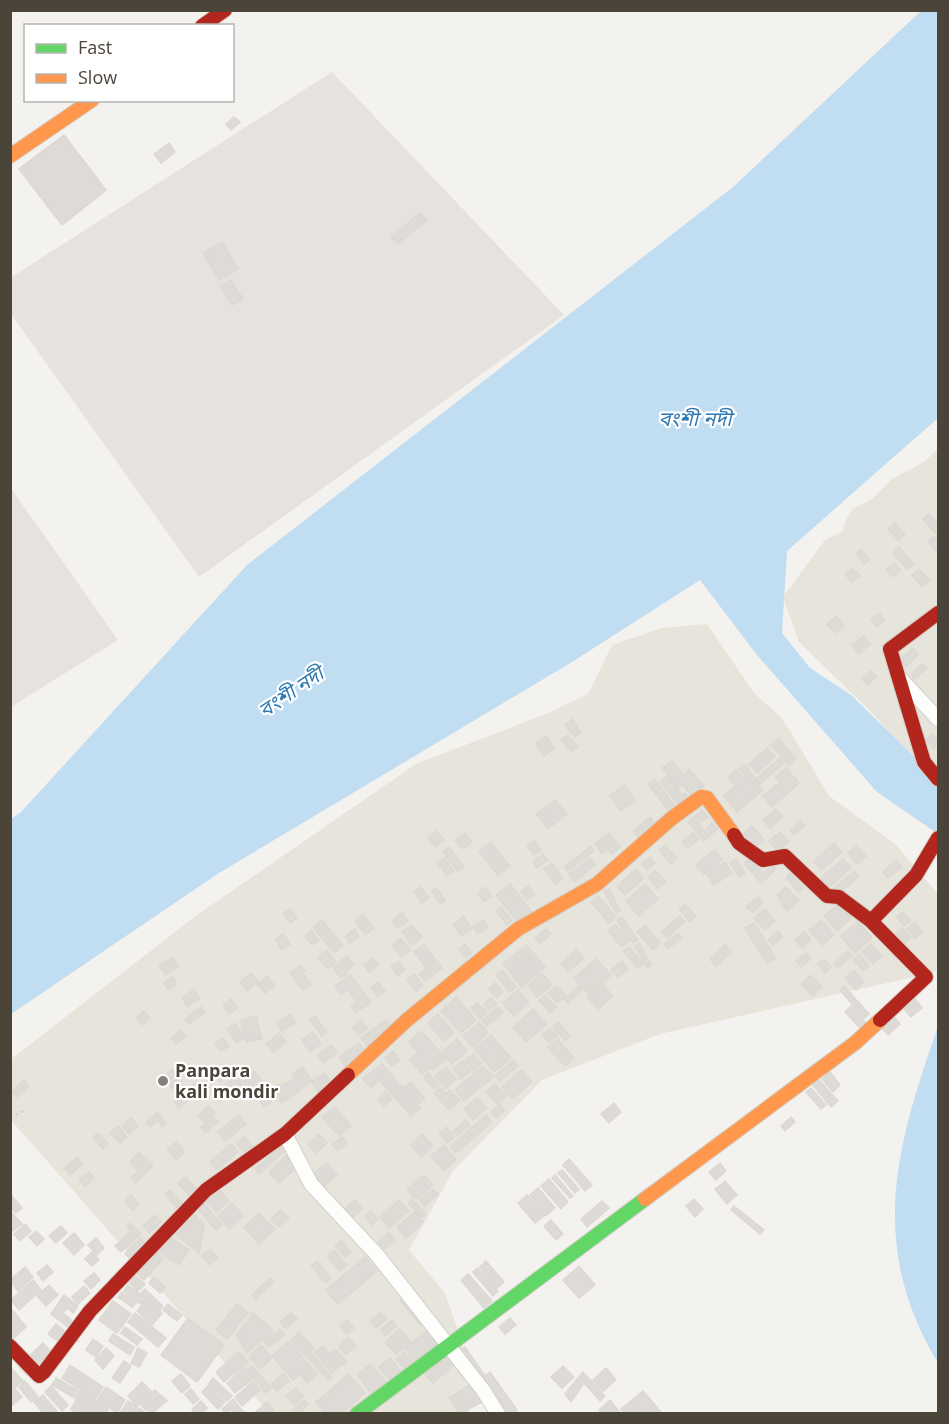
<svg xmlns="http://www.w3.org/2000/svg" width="949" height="1424" font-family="'Open Sans','Noto Sans Bengali',sans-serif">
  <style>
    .residential { fill: #e7e4dc }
    .industrial { fill: #e6e2de }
    .water { fill: #c0ddf1 }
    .building { fill: #dedbd6; stroke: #dcd9d4; stroke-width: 1.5 }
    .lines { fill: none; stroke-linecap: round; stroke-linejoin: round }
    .street-casing { stroke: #d2d0cb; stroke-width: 16 }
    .fast-casing { stroke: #d3cfc5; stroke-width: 16 }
    .slow-casing { stroke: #d3cfc5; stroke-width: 16 }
    .jam-casing { stroke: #d3cfc5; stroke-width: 16 }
    .path { stroke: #d3d2cc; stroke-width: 2; stroke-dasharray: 3 3; stroke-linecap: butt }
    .street { stroke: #fdfdfc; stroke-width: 14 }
    .fast { stroke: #63d668; stroke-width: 14 }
    .slow { stroke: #ff974d; stroke-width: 14 }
    .jam { stroke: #b3261e; stroke-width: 14 }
    .poi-dot { fill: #868178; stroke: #fff; stroke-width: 2 }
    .labels { text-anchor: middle; stroke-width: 4.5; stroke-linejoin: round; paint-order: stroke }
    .poi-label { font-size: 18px; font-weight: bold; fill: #4b4439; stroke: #fff; text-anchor: start }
    .water-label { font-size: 20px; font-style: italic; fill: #2e7ab2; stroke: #fff }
  </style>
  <rect width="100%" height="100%" fill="#f4f2ee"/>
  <path class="residential" d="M 938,449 L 938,788 L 874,715 L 799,642 L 783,597 L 825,540 L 843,531 L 846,520 L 853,509 L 872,499 L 892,479 L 924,462 Z
    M 707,624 L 754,693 L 782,718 L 829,796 L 894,843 L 938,894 L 938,964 L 936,972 L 660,1034 L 542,1080 L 453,1171 L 409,1250 L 445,1293 L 465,1351 L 469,1413 L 269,1413 L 11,1120 L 10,1060 L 197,915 L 416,764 L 548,713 L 588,694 L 612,645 L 662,628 Z"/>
  <path class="industrial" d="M 332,72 L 564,315 L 199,577 L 11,314 L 10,278 Z
    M 10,487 L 118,640 L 11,707 L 10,707 Z"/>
  <path class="water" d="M 921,11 L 938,11 L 938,418 L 787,551 L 782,633 L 810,668 L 851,695 L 938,780 L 938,834 L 877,792 L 757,655 L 700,580 L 572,662 L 219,873 L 11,1014 L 11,819 L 21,812 L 247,565 L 733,187 Z
    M 938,1026 L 938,1363 C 867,1245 896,1147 938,1026 Z"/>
  <path class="building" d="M 234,117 L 240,122 L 231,130 L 226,124 Z
    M 64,135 L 106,190 L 62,225 L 19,169 Z
    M 169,143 L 175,152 L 161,163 L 154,154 Z
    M 420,213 L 427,220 L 398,244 L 391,237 Z
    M 222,242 L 238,269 L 219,280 L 203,253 Z
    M 231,280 L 243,299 L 232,305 L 221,286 Z
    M 929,514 L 938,524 L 935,533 L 923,519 Z
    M 895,523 L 905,534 L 898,540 L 888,529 Z
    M 934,536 L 938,542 L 938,554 L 928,541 Z
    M 899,547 L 914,564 L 907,569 L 893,553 Z
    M 861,549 L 870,560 L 865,564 L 856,553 Z
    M 894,563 L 901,570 L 893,577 L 886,570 Z
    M 853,568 L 860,576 L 852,582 L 845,574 Z
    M 919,569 L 930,581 L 922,587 L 912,575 Z
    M 879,613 L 885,620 L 877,627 L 871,620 Z
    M 836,616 L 844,626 L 835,633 L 827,624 Z
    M 863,636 L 870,644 L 859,654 L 852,645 Z
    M 913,648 L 918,655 L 906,667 L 900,660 Z
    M 923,664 L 927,668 L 914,679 L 911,674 Z
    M 871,671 L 877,677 L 867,685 L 862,679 Z
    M 572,719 L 581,732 L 575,737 L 565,725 Z
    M 932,734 L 938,741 L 934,749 L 926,740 Z
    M 568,735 L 578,747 L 571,752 L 561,740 Z
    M 546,736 L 555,748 L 544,756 L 535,744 Z
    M 778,738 L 796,758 L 789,765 L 771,745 Z
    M 767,748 L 775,757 L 757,773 L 749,764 Z
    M 780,758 L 784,763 L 760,784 L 756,779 Z
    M 672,761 L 700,796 L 695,800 L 682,784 L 678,788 L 662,768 Z
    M 745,764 L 763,790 L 737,812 L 723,796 L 736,786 L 728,777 L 736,770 L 744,779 L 746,777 L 739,769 Z
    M 786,768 L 799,783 L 772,807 L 763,796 L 780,782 L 775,777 Z
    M 689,769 L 704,786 L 699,790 L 685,774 Z
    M 667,777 L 682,795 L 685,793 L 691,800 L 681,808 L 660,782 Z
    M 654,779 L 681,813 L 674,818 L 648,784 Z
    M 624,785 L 635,800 L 621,811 L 610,796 Z
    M 555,800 L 567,814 L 548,829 L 536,814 Z
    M 776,809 L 783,817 L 770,828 L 763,820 Z
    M 702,810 L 708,817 L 699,824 L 704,831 L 712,823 L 717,829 L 704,841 L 688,822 Z
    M 650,817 L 663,834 L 646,847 L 633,831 Z
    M 800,821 L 805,826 L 794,835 L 790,830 Z
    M 752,826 L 764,840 L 753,849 L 742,835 Z
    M 436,831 L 444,840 L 435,847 L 428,838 Z
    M 780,832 L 789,842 L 778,851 L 769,841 Z
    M 465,833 L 472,842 L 463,849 L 455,840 Z
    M 609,833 L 620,847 L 612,854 L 608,849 L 602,854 L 595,844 Z
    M 693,833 L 699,839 L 688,848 L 682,842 Z
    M 534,841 L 541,850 L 534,855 L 527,846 Z
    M 491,842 L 510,866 L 498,876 L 479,851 Z
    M 834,843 L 842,852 L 821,870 L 814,861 Z
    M 665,845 L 677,858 L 671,864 L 659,850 Z
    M 591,846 L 594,851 L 568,871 L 564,867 Z
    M 856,846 L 866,856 L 857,864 L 848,853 Z
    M 449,847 L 464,867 L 458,872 L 443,852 Z
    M 714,850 L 722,859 L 704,874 L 696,865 Z
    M 543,854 L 548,860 L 537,868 L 533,862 Z
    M 650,857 L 655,863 L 647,870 L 641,864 Z
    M 444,858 L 454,871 L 447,876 L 437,863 Z
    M 590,858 L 596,865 L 574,882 L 569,874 Z
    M 736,859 L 745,874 L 739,877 L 730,863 Z
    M 750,859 L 763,874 L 773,865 L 776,869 L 761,883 L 744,863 Z
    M 843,859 L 851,868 L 821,894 L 813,885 Z
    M 896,860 L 902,867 L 888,878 L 883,872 Z
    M 725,862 L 732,873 L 714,885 L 706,873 Z
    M 552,863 L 563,878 L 555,884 L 544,869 Z
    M 636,869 L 644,878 L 625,895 L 617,886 Z
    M 655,870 L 666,882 L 658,889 L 648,877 Z
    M 854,871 L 859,876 L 828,903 L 824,897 Z
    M 790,873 L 803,888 L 798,892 L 786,877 Z
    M 510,884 L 537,919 L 524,930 L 496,895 Z
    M 645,884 L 658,899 L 639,916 L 626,901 Z
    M 528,886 L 535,894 L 527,900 L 521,892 Z
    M 421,887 L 429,898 L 422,903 L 414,892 Z
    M 485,887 L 492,896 L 484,902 L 478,893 Z
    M 786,887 L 791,892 L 781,901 L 777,895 Z
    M 436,888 L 445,900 L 441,904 L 431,891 Z
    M 609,889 L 620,910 L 616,913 L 604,891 Z
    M 793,894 L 799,900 L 787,911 L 781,904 Z
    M 598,896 L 616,917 L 609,923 L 591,902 Z
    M 758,897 L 763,903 L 752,913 L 746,907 Z
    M 840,903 L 852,917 L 837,931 L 824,916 Z
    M 685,904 L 696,916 L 690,922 L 679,909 Z
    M 501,907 L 512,921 L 507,925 L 496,911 Z
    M 290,909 L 297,918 L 291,923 L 283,914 Z
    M 765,909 L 775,921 L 765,930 L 754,918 Z
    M 903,912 L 911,920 L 904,926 L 897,917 Z
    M 402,913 L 408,921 L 398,928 L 392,921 Z
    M 363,914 L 374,928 L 365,935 L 355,921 Z
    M 463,916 L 472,928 L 462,936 L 453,925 Z
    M 680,916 L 685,922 L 667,938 L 661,932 Z
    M 622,917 L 638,940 L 633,943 L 617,921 Z
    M 322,920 L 343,946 L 334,953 L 313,927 Z
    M 483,920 L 488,927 L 478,934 L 473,927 Z
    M 821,920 L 834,935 L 822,945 L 809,930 Z
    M 858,922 L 872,938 L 855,953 L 841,936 Z
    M 914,922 L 923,932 L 915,939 L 907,929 Z
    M 754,923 L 776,958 L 767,963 L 745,928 Z
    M 615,924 L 629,941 L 622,947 L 608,931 Z
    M 412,925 L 422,937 L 412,945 L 402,932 Z
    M 645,925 L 660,943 L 653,950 L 637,932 Z
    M 902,928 L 911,938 L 900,947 L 892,937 Z
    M 354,929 L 359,936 L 350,943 L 345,937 Z
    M 546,929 L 551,934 L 540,944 L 535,938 Z
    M 311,930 L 319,940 L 312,945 L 305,936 Z
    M 778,931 L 783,937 L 773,945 L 768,940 Z
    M 804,932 L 811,940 L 802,948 L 795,940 Z
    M 678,933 L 682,937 L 668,949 L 664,944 Z
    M 283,934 L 290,944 L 282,950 L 275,940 Z
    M 401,938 L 410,950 L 402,957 L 392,945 Z
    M 639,943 L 651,965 L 647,968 L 635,946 Z
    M 424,944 L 435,959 L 425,967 L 414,952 Z
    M 465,944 L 472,953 L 466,958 L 459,949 Z
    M 871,944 L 882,956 L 873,964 L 862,952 Z
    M 526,945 L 545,967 L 522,988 L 512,976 L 532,959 L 523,948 Z
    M 725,945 L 732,952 L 716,966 L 710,959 Z
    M 629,947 L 644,964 L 638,968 L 623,951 Z
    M 521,949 L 530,959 L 512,974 L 503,964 Z
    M 327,950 L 336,962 L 328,969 L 318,957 Z
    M 576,950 L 584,958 L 568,972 L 561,964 Z
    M 848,951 L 852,956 L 838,968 L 834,963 Z
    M 806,953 L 811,959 L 801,967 L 796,961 Z
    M 859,954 L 869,966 L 863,971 L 853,959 Z
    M 347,956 L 354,965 L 347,970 L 340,961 Z
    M 172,957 L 179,966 L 166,975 L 159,966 Z
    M 373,958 L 378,965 L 369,972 L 364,965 Z
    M 596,959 L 611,975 L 589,995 L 574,978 Z
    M 824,959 L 831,967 L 825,973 L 818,964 Z
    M 436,960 L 442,968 L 425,981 L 419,974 Z
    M 399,961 L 405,970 L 398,976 L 391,967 Z
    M 622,961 L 628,969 L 618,977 L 611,970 Z
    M 339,964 L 347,973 L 341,978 L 333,968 Z
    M 300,965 L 305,971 L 295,979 L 290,973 Z
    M 502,970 L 516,987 L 510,992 L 496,975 Z
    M 854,970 L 864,982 L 856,990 L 845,978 Z
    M 251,973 L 258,982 L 247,991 L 240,982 Z
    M 542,973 L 552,985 L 537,997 L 528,986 Z
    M 414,974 L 423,986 L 416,992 L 407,980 Z
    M 304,975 L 311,984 L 303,990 L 296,981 Z
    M 350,975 L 371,1002 L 356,1013 L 351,1006 L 357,1002 L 348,989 L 341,994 L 335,986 Z
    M 811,975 L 822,987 L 812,996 L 801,984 Z
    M 267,976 L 275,986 L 265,993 L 257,984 Z
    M 172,977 L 177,984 L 168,990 L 163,983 Z
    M 378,982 L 385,991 L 378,996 L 371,987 Z
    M 495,983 L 503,992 L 497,998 L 489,989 Z
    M 603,985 L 613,996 L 598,1009 L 588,998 Z
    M 557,986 L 566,996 L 557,1003 L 548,993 Z
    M 579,986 L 582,990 L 568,1003 L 564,999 Z
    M 844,986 L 869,1014 L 864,1018 L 840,990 Z
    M 194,989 L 200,998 L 188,1007 L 182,998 Z
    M 518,990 L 529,1003 L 514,1016 L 503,1003 Z
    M 545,995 L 556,1007 L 550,1013 L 539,1000 Z
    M 456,997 L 476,1020 L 461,1033 L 441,1011 Z
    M 491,997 L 497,1004 L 489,1010 L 484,1004 Z
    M 231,999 L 238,1008 L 229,1014 L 223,1005 Z
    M 915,999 L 922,1008 L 911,1017 L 904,1009 Z
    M 477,1003 L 487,1013 L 480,1019 L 471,1008 Z
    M 851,1006 L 866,1023 L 860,1028 L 845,1012 Z
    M 201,1007 L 205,1013 L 189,1024 L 185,1019 Z
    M 498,1007 L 503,1013 L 487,1026 L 482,1021 Z
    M 533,1009 L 547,1024 L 526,1042 L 513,1027 Z
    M 144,1011 L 150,1018 L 142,1025 L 136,1018 Z
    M 290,1014 L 296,1022 L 282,1031 L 277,1024 Z
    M 438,1014 L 454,1033 L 444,1041 L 428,1023 Z
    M 256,1016 L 262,1039 L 246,1042 L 241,1020 Z
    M 315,1016 L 327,1032 L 322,1036 L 310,1020 Z
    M 894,1017 L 900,1024 L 888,1035 L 882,1028 Z
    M 361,1020 L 367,1029 L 359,1035 L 352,1027 Z
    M 386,1020 L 398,1036 L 374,1055 L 361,1038 Z
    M 479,1022 L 488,1033 L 473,1047 L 463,1036 Z
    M 558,1022 L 570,1036 L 565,1041 L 553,1027 Z
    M 235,1023 L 245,1037 L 236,1043 L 227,1029 Z
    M 550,1028 L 557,1036 L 549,1043 L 542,1035 Z
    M 181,1030 L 186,1036 L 176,1044 L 171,1038 Z
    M 421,1031 L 446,1059 L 433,1070 L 431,1067 L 422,1074 L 410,1060 L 418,1053 L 409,1042 Z
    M 313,1032 L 321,1044 L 310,1052 L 302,1040 Z
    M 279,1033 L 286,1042 L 274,1052 L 266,1044 Z
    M 491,1035 L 511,1058 L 494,1072 L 474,1049 Z
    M 223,1038 L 229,1046 L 221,1051 L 215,1043 Z
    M 457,1039 L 467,1051 L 452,1064 L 442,1052 Z
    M 558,1039 L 574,1058 L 565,1066 L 548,1047 Z
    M 359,1043 L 371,1061 L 351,1075 L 339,1057 Z
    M 331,1045 L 337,1053 L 323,1063 L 318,1055 Z
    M 393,1051 L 400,1060 L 392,1066 L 385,1058 Z
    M 473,1054 L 482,1063 L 473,1071 L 465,1061 Z
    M 513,1060 L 518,1066 L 500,1081 L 495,1076 Z
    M 462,1061 L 470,1071 L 461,1079 L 453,1069 Z
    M 382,1064 L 420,1108 L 411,1116 L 372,1072 Z
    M 224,1065 L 231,1074 L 220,1082 L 213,1073 Z
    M 483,1066 L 493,1077 L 464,1101 L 455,1090 Z
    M 302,1067 L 312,1081 L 301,1088 L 292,1074 Z
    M 446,1067 L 456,1079 L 446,1089 L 435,1076 Z
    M 172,1069 L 176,1074 L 167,1083 L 162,1078 Z
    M 521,1070 L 532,1082 L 512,1099 L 502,1087 Z
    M 254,1071 L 262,1081 L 247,1091 L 240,1080 Z
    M 830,1072 L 840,1085 L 833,1092 L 822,1079 Z
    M 324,1073 L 330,1082 L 318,1091 L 311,1082 Z
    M 370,1073 L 378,1082 L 371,1088 L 363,1079 Z
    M 428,1073 L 439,1085 L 434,1089 L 424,1077 Z
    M 236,1076 L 246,1092 L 236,1099 L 225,1084 Z
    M 177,1078 L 184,1086 L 176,1092 L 169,1085 Z
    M 292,1079 L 300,1090 L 291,1097 L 283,1085 Z
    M 818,1079 L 838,1101 L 831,1107 L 812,1084 Z
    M 24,1080 L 29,1086 L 17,1097 L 12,1091 Z
    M 411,1082 L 425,1099 L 419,1104 L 404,1087 Z
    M 196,1083 L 201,1090 L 191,1097 L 186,1090 Z
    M 279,1084 L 289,1098 L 282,1103 L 273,1089 Z
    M 495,1084 L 506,1096 L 497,1104 L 486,1092 Z
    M 224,1087 L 230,1095 L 221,1101 L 215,1093 Z
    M 440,1087 L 446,1094 L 450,1090 L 460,1101 L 449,1110 L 434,1093 Z
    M 811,1088 L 826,1105 L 821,1109 L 806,1092 Z
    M 264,1089 L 272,1101 L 264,1107 L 256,1094 Z
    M 386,1092 L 392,1099 L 384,1106 L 378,1099 Z
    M 184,1093 L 189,1099 L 179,1108 L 174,1102 Z
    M 477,1098 L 486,1108 L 473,1120 L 464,1109 Z
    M 614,1103 L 621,1112 L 609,1123 L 601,1114 Z
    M 500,1104 L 505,1110 L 496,1118 L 491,1112 Z
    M 209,1106 L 215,1112 L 204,1122 L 198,1115 Z
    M 334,1107 L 351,1126 L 339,1136 L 322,1117 Z
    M 157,1112 L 166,1123 L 162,1126 L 158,1121 L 150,1127 L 146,1122 Z
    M 238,1115 L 246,1124 L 226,1141 L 218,1132 Z
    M 486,1115 L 492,1122 L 456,1153 L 450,1146 Z
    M 213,1116 L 218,1122 L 205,1133 L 201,1127 Z
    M 791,1117 L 795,1122 L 785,1131 L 781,1126 Z
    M 131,1118 L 138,1126 L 129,1134 L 122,1126 Z
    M 466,1120 L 470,1125 L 457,1136 L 453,1131 Z
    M 118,1126 L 127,1137 L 120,1143 L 110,1133 Z
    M 446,1127 L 454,1137 L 447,1143 L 439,1133 Z
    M 98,1133 L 108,1144 L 103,1149 L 93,1137 Z
    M 319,1134 L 327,1143 L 316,1153 L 308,1144 Z
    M 422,1134 L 433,1146 L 421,1157 L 411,1145 Z
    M 244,1137 L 253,1148 L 246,1154 L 236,1143 Z
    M 342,1137 L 347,1143 L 338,1151 L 332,1145 Z
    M 176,1142 L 185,1152 L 176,1160 L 167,1149 Z
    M 231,1144 L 238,1152 L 217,1170 L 210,1162 Z
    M 283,1145 L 287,1149 L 259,1174 L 255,1169 Z
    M 444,1145 L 456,1160 L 444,1171 L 431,1156 Z
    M 139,1152 L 153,1165 L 136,1183 L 131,1178 L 139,1171 L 130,1162 Z
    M 288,1154 L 294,1160 L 274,1178 L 269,1172 Z
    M 77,1157 L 83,1164 L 70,1175 L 64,1168 Z
    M 569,1159 L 592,1185 L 585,1191 L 563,1165 Z
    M 295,1163 L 298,1167 L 279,1183 L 276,1179 Z
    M 326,1163 L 337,1175 L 321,1189 L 310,1177 Z
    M 720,1163 L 726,1171 L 716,1180 L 709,1172 Z
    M 562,1170 L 579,1189 L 575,1193 L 558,1173 Z
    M 89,1172 L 94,1178 L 85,1186 L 79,1179 Z
    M 424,1175 L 433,1185 L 416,1200 L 407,1189 Z
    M 555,1175 L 573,1196 L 570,1198 L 552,1178 Z
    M 186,1177 L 197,1190 L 190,1197 L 178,1183 Z
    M 549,1179 L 568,1202 L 561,1209 L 541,1186 Z
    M 725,1181 L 737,1195 L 727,1204 L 715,1189 Z
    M 538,1188 L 555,1208 L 547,1215 L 530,1195 Z
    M 219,1189 L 229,1201 L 216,1212 L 206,1201 Z
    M 433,1189 L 438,1194 L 425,1206 L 420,1200 Z
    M 170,1190 L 183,1204 L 178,1209 L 165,1194 Z
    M 11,1195 L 22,1208 L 16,1213 L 10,1207 Z
    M 131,1195 L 139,1204 L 133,1210 L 125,1201 Z
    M 527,1195 L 545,1215 L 535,1223 L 518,1203 Z
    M 412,1199 L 426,1214 L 421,1218 L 408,1203 Z
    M 694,1199 L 703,1209 L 695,1217 L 686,1206 Z
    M 355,1200 L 363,1209 L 349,1221 L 341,1212 Z
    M 399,1200 L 409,1211 L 389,1228 L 380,1217 Z
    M 602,1201 L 609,1208 L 587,1227 L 581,1219 Z
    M 232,1203 L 243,1216 L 229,1229 L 218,1216 Z
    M 204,1204 L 222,1225 L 216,1230 L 198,1209 Z
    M 734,1206 L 764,1230 L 760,1234 L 731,1210 Z
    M 281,1210 L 289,1218 L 279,1227 L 271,1219 Z
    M 371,1211 L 378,1219 L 372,1225 L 365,1216 Z
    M 11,1212 L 22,1224 L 13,1231 L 10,1228 Z
    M 192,1212 L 204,1225 L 199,1253 L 171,1231 Z
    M 414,1212 L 423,1222 L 406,1238 L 397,1227 Z
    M 259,1213 L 275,1229 L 259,1244 L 244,1227 Z
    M 155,1215 L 161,1222 L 149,1233 L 143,1226 Z
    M 551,1220 L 563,1234 L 556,1240 L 544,1226 Z
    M 130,1223 L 141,1234 L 121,1252 L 115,1246 L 131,1231 L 127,1226 Z
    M 25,1224 L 31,1231 L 20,1241 L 14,1234 Z
    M 61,1226 L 67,1233 L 56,1243 L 49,1236 Z
    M 36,1231 L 44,1239 L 37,1246 L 29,1237 Z
    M 74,1233 L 84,1245 L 74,1255 L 63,1243 Z
    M 389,1233 L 395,1240 L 384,1249 L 378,1242 Z
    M 168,1236 L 189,1250 L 179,1265 L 158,1251 Z
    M 96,1238 L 104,1248 L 97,1255 L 88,1245 Z
    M 140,1238 L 148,1246 L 133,1262 L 125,1254 Z
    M 341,1240 L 351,1252 L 345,1257 L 335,1246 Z
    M 210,1249 L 218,1258 L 210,1265 L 202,1256 Z
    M 334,1250 L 347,1265 L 340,1271 L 327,1256 Z
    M 155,1251 L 163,1259 L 144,1280 L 135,1272 Z
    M 92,1252 L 99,1260 L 92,1266 L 85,1259 Z
    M 365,1257 L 377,1271 L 338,1304 L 326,1290 Z
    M 317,1261 L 331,1278 L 326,1283 L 311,1266 Z
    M 486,1261 L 504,1282 L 497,1288 L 480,1267 Z
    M 47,1265 L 53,1272 L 43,1281 L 37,1273 Z
    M 579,1266 L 595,1285 L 579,1298 L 563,1280 Z
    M 25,1267 L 33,1277 L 18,1291 L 10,1280 Z
    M 478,1268 L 498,1291 L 493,1296 L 473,1272 Z
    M 94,1273 L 100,1280 L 91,1289 L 84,1281 Z
    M 468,1274 L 492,1301 L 484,1308 L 461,1280 Z
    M 136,1276 L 145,1284 L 138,1291 L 129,1282 Z
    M 154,1277 L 165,1287 L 160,1293 L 149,1283 Z
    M 270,1278 L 273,1282 L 256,1299 L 252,1295 Z
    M 33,1280 L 41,1290 L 19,1310 L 11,1300 Z
    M 49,1285 L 58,1295 L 46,1306 L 37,1296 Z
    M 128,1285 L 146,1299 L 140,1304 L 124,1291 Z
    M 84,1286 L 90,1293 L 78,1304 L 72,1297 Z
    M 145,1289 L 163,1306 L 160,1310 L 141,1293 Z
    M 122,1292 L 136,1303 L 132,1307 L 118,1297 Z
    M 64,1295 L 78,1306 L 73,1313 L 67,1308 L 63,1313 L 77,1325 L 72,1330 L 51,1314 Z
    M 404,1296 L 425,1322 L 421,1326 L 400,1300 Z
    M 146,1300 L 162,1313 L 152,1325 L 137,1311 Z
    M 113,1301 L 131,1314 L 117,1333 L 99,1320 Z
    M 168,1304 L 182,1315 L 177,1321 L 163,1310 Z
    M 237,1304 L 248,1313 L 227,1339 L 216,1330 Z
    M 13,1311 L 26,1327 L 10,1341 L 10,1313 Z
    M 381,1312 L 387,1319 L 376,1328 L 370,1321 Z
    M 135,1313 L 166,1338 L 158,1347 L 128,1322 Z
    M 253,1313 L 273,1330 L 247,1353 L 236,1335 Z
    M 291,1313 L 297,1319 L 285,1329 L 280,1322 Z
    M 188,1318 L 224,1345 L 197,1382 L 161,1355 Z
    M 510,1318 L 516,1325 L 505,1334 L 499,1327 Z
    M 347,1320 L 354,1328 L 347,1334 L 340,1326 Z
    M 392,1320 L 397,1326 L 385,1336 L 380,1330 Z
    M 56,1324 L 78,1341 L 58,1341 L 48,1334 Z
    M 125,1327 L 142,1339 L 137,1345 L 121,1333 Z
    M 280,1329 L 285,1335 L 268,1347 L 264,1340 Z
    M 400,1329 L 412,1343 L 428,1330 L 440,1344 L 417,1363 L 404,1348 L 396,1354 L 385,1342 Z
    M 299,1332 L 314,1349 L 310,1352 L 332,1377 L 328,1380 L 291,1340 Z
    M 113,1334 L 134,1347 L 130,1355 L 109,1341 Z
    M 348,1338 L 356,1346 L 346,1355 L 339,1346 Z
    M 93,1339 L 103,1346 L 96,1357 L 86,1350 Z
    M 289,1341 L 317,1374 L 307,1383 L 300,1374 L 293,1380 L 272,1356 Z
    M 43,1343 L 51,1352 L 27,1375 L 19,1366 Z
    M 261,1345 L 272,1358 L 260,1369 L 249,1357 Z
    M 323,1346 L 340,1366 L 332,1373 L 315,1353 Z
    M 465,1347 L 485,1376 L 490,1372 L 517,1410 L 512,1414 L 502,1414 L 459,1351 Z
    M 106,1348 L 114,1356 L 103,1369 L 95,1360 Z
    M 138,1348 L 147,1353 L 139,1367 L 131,1363 Z
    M 335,1349 L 347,1362 L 342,1366 L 331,1353 Z
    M 239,1352 L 248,1362 L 224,1382 L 216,1372 Z
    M 404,1352 L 413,1362 L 405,1369 L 396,1359 Z
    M 445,1355 L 454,1365 L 433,1383 L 424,1373 Z
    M 390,1358 L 403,1373 L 392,1382 L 379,1367 Z
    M 124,1361 L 131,1366 L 120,1383 L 112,1378 Z
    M 370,1364 L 386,1382 L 372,1394 L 357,1375 Z
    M 70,1365 L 103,1387 L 95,1399 L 62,1378 Z
    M 252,1366 L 271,1388 L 266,1393 L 247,1370 Z
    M 563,1366 L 574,1377 L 562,1388 L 551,1377 Z
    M 10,1367 L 23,1381 L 10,1392 Z
    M 244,1368 L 252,1379 L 235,1393 L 227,1383 Z
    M 606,1368 L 616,1380 L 603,1391 L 593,1380 Z
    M 583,1372 L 605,1396 L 600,1401 L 584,1383 L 571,1402 L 565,1394 Z
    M 181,1374 L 190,1386 L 182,1393 L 172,1381 Z
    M 283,1374 L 289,1381 L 277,1391 L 271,1384 Z
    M 349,1374 L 365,1393 L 341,1414 L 326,1414 L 316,1402 Z
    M 56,1378 L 77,1390 L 73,1397 L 52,1385 Z
    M 213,1378 L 232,1396 L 227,1401 L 209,1383 Z
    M 25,1381 L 38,1397 L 31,1402 L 19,1387 Z
    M 142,1382 L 152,1392 L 137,1406 L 128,1396 Z
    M 253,1382 L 260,1390 L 242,1406 L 235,1397 Z
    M 209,1385 L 225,1402 L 218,1409 L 202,1392 Z
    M 469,1385 L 482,1402 L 460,1414 L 449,1398 Z
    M 51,1386 L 68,1405 L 62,1411 L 45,1392 Z
    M 106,1387 L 125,1400 L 117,1413 L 97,1400 Z
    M 296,1388 L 303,1397 L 294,1405 L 286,1396 Z
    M 15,1389 L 22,1397 L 11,1406 L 10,1393 Z
    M 191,1389 L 199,1399 L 193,1404 L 185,1394 Z
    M 155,1390 L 160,1395 L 146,1410 L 140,1404 Z
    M 79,1391 L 108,1409 L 106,1414 L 101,1414 L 75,1398 Z
    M 643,1391 L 661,1412 L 625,1414 L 621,1409 Z
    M 43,1395 L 59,1414 L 44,1414 L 34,1402 Z
    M 161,1395 L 167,1401 L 151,1414 L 147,1409 Z
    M 233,1399 L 245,1414 L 236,1414 L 232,1409 L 226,1414 L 222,1409 Z
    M 76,1400 L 98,1414 L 78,1414 L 71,1409 Z
    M 304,1400 L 308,1405 L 297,1414 L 293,1409 Z
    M 610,1400 L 621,1414 L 602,1414 L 599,1410 Z
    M 128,1401 L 148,1414 L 123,1414 L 121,1412 Z
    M 201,1401 L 207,1408 L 201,1414 L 195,1414 L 192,1409 Z
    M 267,1402 L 274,1410 L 269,1414 L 253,1414 Z"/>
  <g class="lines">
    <g class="street-casing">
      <path id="street" d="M 901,679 L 938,719
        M 285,1134 L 311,1184 L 378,1256 L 483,1390 L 498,1414"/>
    </g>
    <g class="fast-casing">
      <path id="fast" d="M 357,1414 L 645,1199"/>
    </g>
    <g class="slow-casing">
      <path id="slow" d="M 10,156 L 92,100
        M 348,1075 L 407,1020 L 518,929 L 597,884 L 672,818 L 701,797 L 707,798 L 734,835
        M 645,1199 L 855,1043 L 880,1020"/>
    </g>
    <g class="jam-casing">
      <path id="jam" d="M 202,26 L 225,10
        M 938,613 L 890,649 L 924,762 L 938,779
        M 734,835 L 739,843 L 763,860 L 785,856 L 827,896 L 839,897 L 871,921 L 916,875 L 938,838
        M 871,921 L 926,977 L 880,1020
        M 10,1346 L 39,1376 L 44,1372 L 90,1311 L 206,1190 L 285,1134 L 348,1075"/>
    </g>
    <path class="path" d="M 10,1118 L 23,1111"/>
    <use href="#street" class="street"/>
    <use href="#fast" class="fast"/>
    <use href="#slow" class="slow"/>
    <use href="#jam" class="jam"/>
  </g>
  <circle class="poi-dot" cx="163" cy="1081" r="6"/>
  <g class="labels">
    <g class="poi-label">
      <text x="175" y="1077">Panpara<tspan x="175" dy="21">kali mondir</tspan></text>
    </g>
    <g class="water-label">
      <text x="695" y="426">বংশী নদী</text>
      <text transform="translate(291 692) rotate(-34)" y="7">বংশী নদী</text>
    </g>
  </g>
  <rect width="949" height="1424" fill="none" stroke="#4b4439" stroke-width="24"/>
  <rect x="24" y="24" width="210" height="78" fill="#ffffff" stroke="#b7b4b0" stroke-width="1.5"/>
  <rect x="36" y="44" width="30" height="9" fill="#63d668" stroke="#b7b4b0" stroke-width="1.5"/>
  <text x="78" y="54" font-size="18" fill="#4b4439">Fast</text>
  <rect x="36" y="74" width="30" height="9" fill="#ff974d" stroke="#b7b4b0" stroke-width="1.5"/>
  <text x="78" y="84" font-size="18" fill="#4b4439">Slow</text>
</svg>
